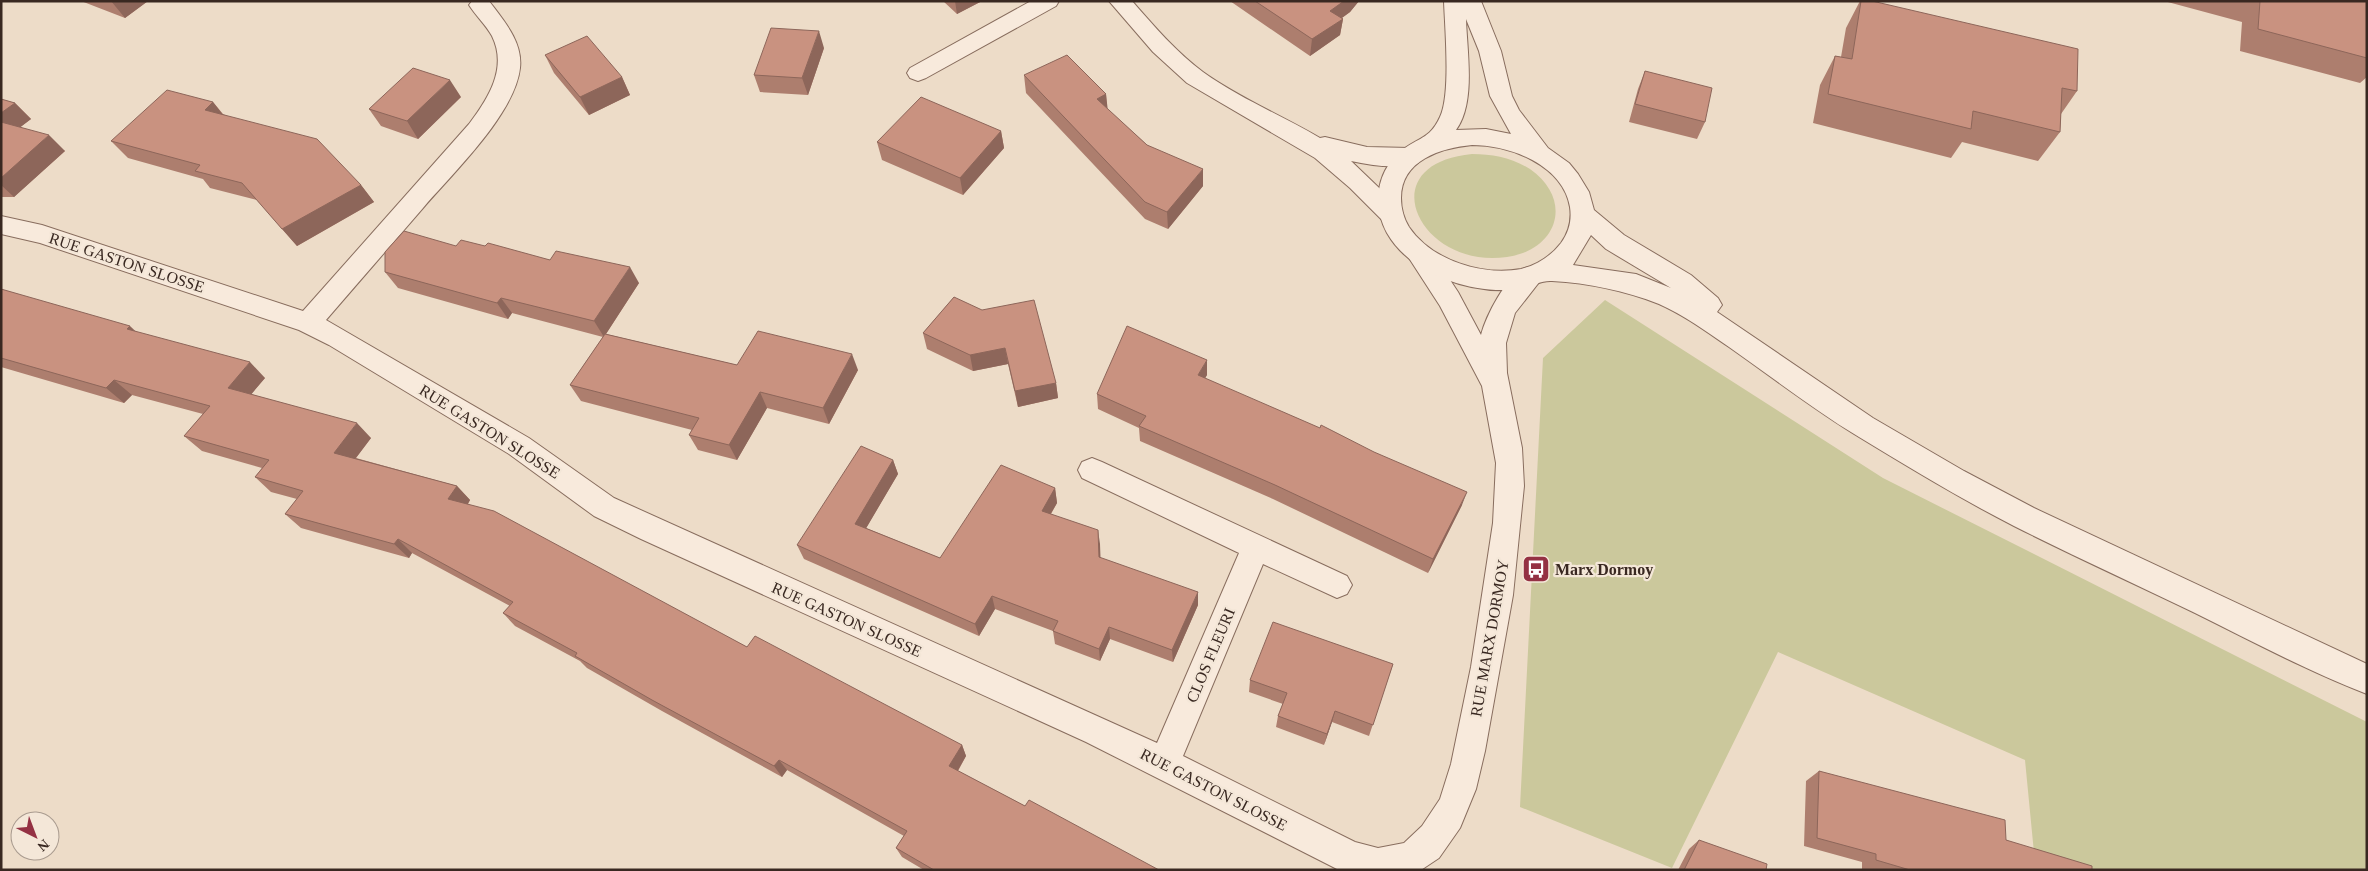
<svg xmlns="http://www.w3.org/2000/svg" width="2368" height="871" font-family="Georgia,serif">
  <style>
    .green { fill: #cbc89c }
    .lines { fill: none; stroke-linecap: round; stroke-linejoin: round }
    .minor-casing { stroke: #886d5e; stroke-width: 2 }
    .tertiary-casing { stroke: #886d5e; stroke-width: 2 }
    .minor { fill: #f8eadc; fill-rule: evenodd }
    .tertiary { fill: #f8eadc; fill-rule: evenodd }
    .wall { fill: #ad7e6e }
    .shaded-wall { fill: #8d665a }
    .building { fill: #c99280; stroke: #8d665a }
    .labels { text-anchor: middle; stroke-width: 4.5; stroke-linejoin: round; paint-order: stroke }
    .street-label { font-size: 16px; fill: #392821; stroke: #f4e7d8 }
    .poi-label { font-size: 16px; font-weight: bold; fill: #392821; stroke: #f4e7d8; text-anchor: start }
  </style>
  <rect width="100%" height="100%" fill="#eddcc8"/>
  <path class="green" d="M 1472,154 C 1493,154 1512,158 1530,169 C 1574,200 1558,250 1507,257 C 1420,270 1368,164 1472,154 Z
    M 1605,300 L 1883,478 L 2367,722 L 2367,870 L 2058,870 L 2035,863 L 2025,760 L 1778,652 L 1672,868 L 1520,807 L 1543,358 Z"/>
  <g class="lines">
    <g class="minor-casing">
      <path id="minor" d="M 472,1 L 489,1 C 504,21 523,42 520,68 C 515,114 453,173 423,208 C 391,245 358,283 326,320 L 529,438 L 614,498 L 1157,743 L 1239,553 L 1082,478 L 1078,470 L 1082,462 L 1092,458 L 1102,462 L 1347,576 L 1352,585 L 1347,594 L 1337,598 L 1263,564 L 1183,756 L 1355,842 L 1378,848 L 1404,843 L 1422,826 L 1440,799 L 1451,764 L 1471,667 L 1493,523 L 1496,463 L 1482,386 L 1440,306 L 1407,255 L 1411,248 L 1420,245 L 1429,248 L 1458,292 L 1481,335 C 1486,316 1506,276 1525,268 C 1530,266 1534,267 1540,269 L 1544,276 L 1515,313 L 1506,343 L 1507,373 L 1522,448 L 1524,486 L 1513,595 L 1485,751 L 1476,789 L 1460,828 L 1439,858 L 1421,870 L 1337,869 L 1086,742 L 641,539 L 594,516 L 509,454 L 329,345 L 299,330 L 40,243 L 1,234 L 1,216 L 42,225 L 303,311 L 469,124 C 488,99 508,68 492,36 C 486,25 476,16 469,5 Z
        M 1031,1 L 1059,1 L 1056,6 L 926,78 L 918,81 L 910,78 L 907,73 L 910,68 Z
        M 1109,1 L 1132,1 C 1154,26 1176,52 1203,72 C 1239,98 1281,115 1320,138 L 1325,137 L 1367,147 L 1410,148 L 1418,151 L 1422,157 L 1418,163 C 1397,169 1373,166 1351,161 L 1400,208 L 1403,214 L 1400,220 L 1391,223 L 1382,220 L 1350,188 L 1315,158 L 1187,83 L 1153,52 Z"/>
    </g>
    <g class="tertiary-casing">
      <path id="tertiary" d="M 1444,1 L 1481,1 L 1501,51 L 1512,96 L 1519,110 L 1548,148 L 1569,163 L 1578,174 L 1589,192 L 1594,210 L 1624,235 L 1691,275 L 1718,298 L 1722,305 L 1717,312 L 1873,418 L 1964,471 L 2034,508 L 2367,664 L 2367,694 C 2307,671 2250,640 2193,612 C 2133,583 2073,556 2014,526 C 1961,499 1910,468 1859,437 C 1814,410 1772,377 1729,347 C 1707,332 1684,315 1659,304 C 1626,291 1588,283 1552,281 C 1541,280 1530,287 1519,289 C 1473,295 1411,275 1387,233 C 1371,203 1377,168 1405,148 C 1421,137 1431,137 1440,117 C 1451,94 1445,29 1444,1 ZM 1466,19 L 1479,51 L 1490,96 L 1511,134 L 1486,129 L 1456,130 C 1476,103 1467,52 1466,19 ZM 1472,145 C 1510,145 1563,165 1570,207 C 1572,221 1569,232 1561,243 C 1551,256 1537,265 1521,269 C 1483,276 1432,261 1409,227 C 1404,219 1401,208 1401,198 C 1401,160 1441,148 1472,145 ZM 1591,235 L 1606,249 L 1671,288 L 1636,274 L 1573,265 Z"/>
    </g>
    <use href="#minor" class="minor"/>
    <use href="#tertiary" class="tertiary"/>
  </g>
  <path class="wall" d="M 81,1 L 148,1 L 125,18 Z
    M 943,1 L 982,1 L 957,14 Z
    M 1230,1 L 1359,1 L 1350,12 L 1342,18 L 1343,19 L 1340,35 L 1310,56 Z
    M 1860,1 L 1872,1 L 2077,91 L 2061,114 L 2060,132 L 2038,161 L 1962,142 L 1951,158 L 1813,123 L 1820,85 L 1835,56 L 1841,57 L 1846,28 Z
    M 2164,1 L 2367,1 L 2367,77 L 2360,83 L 2240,51 L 2242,22 Z
    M 824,48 L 808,95 L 760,92 L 754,75 Z
    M 545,55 L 622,77 L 630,95 L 589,115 L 554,73 Z
    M 1645,71 L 1705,122 L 1697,139 L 1629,122 L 1638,89 Z
    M 1024,75 L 1106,94 L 1107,109 L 1147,145 L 1203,186 L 1168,229 L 1145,219 L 1026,93 Z
    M 461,97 L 418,139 L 381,126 L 369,109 Z
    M 1,99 L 15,103 L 31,119 L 20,127 L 65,151 L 14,197 L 1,197 Z
    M 213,102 L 223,114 L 361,185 L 374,202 L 297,246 L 257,200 L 210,188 L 203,179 L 128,158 L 111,141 Z
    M 1001,131 L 1004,148 L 963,195 L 882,160 L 877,142 Z
    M 456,246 L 485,246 L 550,260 L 639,283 L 606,334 L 737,365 L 858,370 L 829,424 L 767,408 L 737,460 L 698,450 L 689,435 L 692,430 L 581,401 L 570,385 L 603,337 L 512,313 L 508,319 L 398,288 L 385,272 Z
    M 1,289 L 136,332 L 265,378 L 251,394 L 371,438 L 356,458 L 457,486 L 470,500 L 468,504 L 747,647 L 962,745 L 966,756 L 958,771 L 1025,806 L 1159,870 L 924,870 L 902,857 L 896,848 L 904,836 L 787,770 L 782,777 L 662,711 L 587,668 L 580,661 L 515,626 L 503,613 L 510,606 L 412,553 L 409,558 L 301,528 L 285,514 L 297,499 L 271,492 L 255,477 L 262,468 L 202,451 L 184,436 L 203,414 L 132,395 L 124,403 L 1,367 Z
    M 954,297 L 1056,383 L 1058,398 L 1018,407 L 1008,364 L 973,371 L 927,349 L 923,333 Z
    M 1207,375 L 1205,378 L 1462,505 L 1428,573 L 1273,499 L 1140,441 L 1139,428 L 1098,409 L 1097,394 Z
    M 893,460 L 898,474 L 866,528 L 940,558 L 1055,488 L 1057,503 L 1051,514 L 1100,544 L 1100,558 L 1198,605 L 1173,662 L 1110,639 L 1100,661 L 1055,644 L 1053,631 L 995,609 L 979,636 L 804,559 L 797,545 Z
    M 1393,664 L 1369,736 L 1332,722 L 1324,745 L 1276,727 L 1278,716 L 1283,704 L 1249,692 L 1250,680 Z
    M 1819,771 L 2006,840 L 2092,870 L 1866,870 L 1862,869 L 1862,862 L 1804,846 L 1806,781 Z
    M 1699,840 L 1766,870 L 1678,870 L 1689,849 Z"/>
  <path class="shaded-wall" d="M 111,1 L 148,1 L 125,18 Z
    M 955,1 L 982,1 L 957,14 Z
    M 1344,1 L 1359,1 L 1350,12 L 1329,27 L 1330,11 Z
    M 1343,19 L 1340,35 L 1310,56 L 1312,39 Z
    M 819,31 L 824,48 L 808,95 L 802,78 Z
    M 622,77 L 630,95 L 589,115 L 580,97 Z
    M 450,80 L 461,97 L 418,139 L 407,121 Z
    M 1106,94 L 1108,112 L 1097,99 Z
    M 213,102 L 227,120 L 205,110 Z
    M 15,103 L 31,119 L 9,136 L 1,128 L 1,113 Z
    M 1001,131 L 1004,148 L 963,195 L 960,178 Z
    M 49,135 L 65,151 L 14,197 L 1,185 L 1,178 Z
    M 1203,169 L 1203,186 L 1168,229 L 1167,212 Z
    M 361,185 L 374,202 L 297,246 L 282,229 Z
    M 630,267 L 639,283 L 604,337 L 594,321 Z
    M 501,298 L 512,313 L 508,319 L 497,303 Z
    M 130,326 L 147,342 L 127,329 Z
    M 1005,348 L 1008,364 L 973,371 L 970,355 Z
    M 852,354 L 858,370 L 829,424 L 823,408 Z
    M 1207,360 L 1207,375 L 1198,390 L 1198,375 Z
    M 250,362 L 265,378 L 244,403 L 228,388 Z
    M 114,380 L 132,395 L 124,403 L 106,388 Z
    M 1056,383 L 1058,398 L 1018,407 L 1015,391 Z
    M 760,392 L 767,408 L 737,460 L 729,445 Z
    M 357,423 L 371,438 L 349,467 L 334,453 Z
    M 893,460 L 898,474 L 861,537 L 855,524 Z
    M 457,486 L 470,500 L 462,513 L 448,499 Z
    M 1055,488 L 1057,503 L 1044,525 L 1042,511 Z
    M 1467,492 L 1462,505 L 1428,573 L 1433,559 Z
    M 1098,530 L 1100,544 L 1101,571 L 1099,557 Z
    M 398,539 L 412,553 L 409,558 L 394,544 Z
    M 1198,592 L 1198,605 L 1173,662 L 1172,650 Z
    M 992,596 L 995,609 L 979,636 L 975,624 Z
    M 1109,627 L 1110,639 L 1100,661 L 1099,649 Z
    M 1335,711 L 1332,722 L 1324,745 L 1327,734 Z
    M 962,745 L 966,756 L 954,777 L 949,766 Z
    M 779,760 L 787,770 L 782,777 L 774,766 Z"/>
  <path class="building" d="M 1255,1 L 1344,1 L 1330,11 L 1343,19 L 1312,39 Z
    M 1861,1 L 1872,1 L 2078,49 L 2077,91 L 2062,88 L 2060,132 L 1973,111 L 1971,129 L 1828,94 L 1835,56 L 1852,59 Z
    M 2260,1 L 2367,1 L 2367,58 L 2258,29 Z
    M 771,28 L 819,31 L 802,78 L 754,75 Z
    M 587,36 L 622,77 L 580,97 L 545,55 Z
    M 1067,55 L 1106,94 L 1097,99 L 1147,145 L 1203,169 L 1167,212 L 1145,202 L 1024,75 Z
    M 413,68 L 450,80 L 407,121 L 369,109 Z
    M 1645,71 L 1712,88 L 1705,122 L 1635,104 Z
    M 167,90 L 213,102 L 205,110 L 317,139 L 361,185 L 282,229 L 242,183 L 195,171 L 200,165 L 111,141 Z
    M 921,97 L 1001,131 L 960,178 L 877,142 Z
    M 1,99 L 15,103 L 1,113 Z
    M 1,122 L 49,135 L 1,178 Z
    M 404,231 L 456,246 L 461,240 L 485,246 L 488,243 L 550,260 L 556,251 L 630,267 L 594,321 L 501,298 L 497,303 L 385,272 L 385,252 Z
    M 1,289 L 130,326 L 127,329 L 250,362 L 228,388 L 357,423 L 334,453 L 457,486 L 448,499 L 494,511 L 747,647 L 755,636 L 962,745 L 949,766 L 1025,806 L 1029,800 L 1159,870 L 934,870 L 896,848 L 907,831 L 779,760 L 774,766 L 652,700 L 575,656 L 577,653 L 503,613 L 513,602 L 398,539 L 394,544 L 285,514 L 303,491 L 255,477 L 269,460 L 184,436 L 210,406 L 114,380 L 106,388 L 1,358 Z
    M 954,297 L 982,310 L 1034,300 L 1056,383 L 1015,391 L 1005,348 L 970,355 L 923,333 Z
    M 1127,326 L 1207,360 L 1198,375 L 1320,428 L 1321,425 L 1374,452 L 1467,492 L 1433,559 L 1275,485 L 1139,426 L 1146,416 L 1097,394 Z
    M 758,331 L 852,354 L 823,408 L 760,392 L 729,445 L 689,435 L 699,418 L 570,385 L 605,334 L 737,365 Z
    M 861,446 L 893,460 L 855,524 L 940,558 L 1001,465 L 1055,488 L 1042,511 L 1098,530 L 1099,557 L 1198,592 L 1172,650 L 1109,627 L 1099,649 L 1053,631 L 1058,621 L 992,596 L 975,624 L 797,545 Z
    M 1273,622 L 1393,664 L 1373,725 L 1335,711 L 1327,734 L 1278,716 L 1287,693 L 1250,680 Z
    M 1819,771 L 2005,820 L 2006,840 L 2092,866 L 2092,870 L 1910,870 L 1876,860 L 1876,854 L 1817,838 Z
    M 1699,840 L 1767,864 L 1766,870 L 1684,870 Z"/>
  <defs>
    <g id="bus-square" transform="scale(1.4375)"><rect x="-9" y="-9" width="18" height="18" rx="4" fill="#943143" stroke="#f4e7d8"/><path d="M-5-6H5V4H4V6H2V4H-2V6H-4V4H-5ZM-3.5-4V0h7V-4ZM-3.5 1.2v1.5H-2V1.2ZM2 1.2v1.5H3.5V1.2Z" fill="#fff"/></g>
  </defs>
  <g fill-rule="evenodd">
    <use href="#bus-square" x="1536" y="569"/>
  </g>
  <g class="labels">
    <g class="street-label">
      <text transform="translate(127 262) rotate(18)" y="6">RUE GASTON SLOSSE</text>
      <text transform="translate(490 431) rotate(32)" y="6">RUE GASTON SLOSSE</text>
      <text transform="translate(847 619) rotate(24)" y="6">RUE GASTON SLOSSE</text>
      <text transform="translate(1489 638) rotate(-80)" y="6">RUE MARX DORMOY</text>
      <text transform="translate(1210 655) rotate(-67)" y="6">CLOS FLEURI</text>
      <text transform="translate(1214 789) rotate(27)" y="6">RUE GASTON SLOSSE</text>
    </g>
    <g class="poi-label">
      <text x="1555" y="575">Marx Dormoy</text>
    </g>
  </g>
  <rect width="2368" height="871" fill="none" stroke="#392821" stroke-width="5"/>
  <g transform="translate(35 836) rotate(138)"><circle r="24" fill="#f4e7d8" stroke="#a99b8f"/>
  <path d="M0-4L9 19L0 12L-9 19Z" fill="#943143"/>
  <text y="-8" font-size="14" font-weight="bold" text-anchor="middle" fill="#392821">N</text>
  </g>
</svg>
